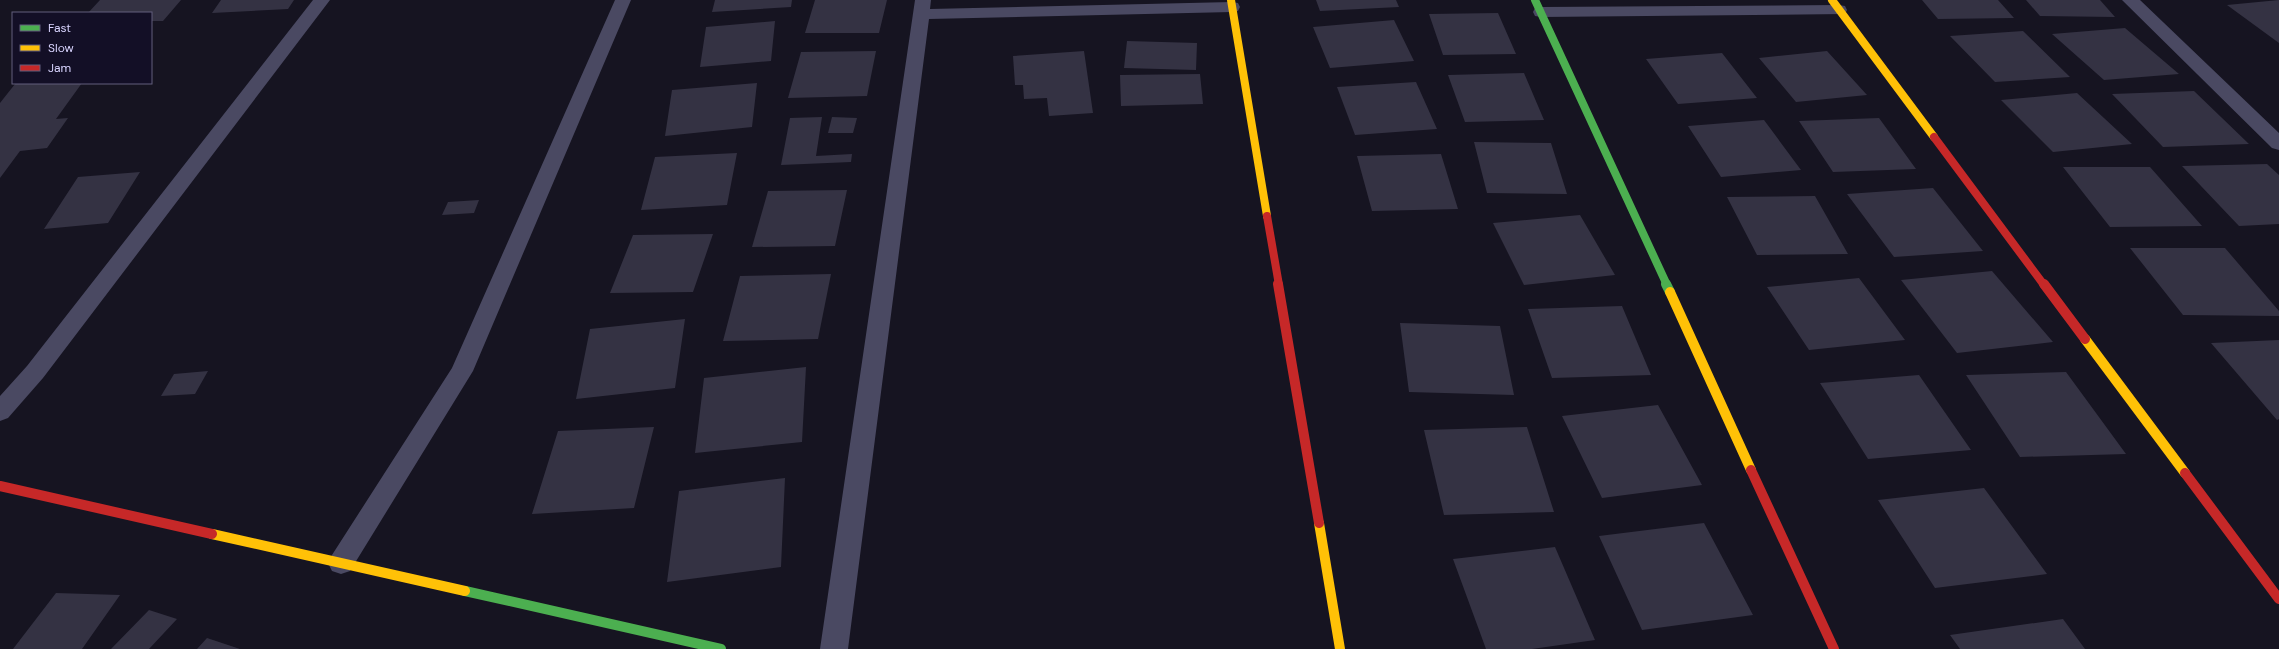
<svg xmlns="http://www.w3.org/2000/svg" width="2279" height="649" font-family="'DM Sans',sans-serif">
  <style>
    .building { fill: #343243 }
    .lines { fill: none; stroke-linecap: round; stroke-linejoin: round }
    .street { fill: #4a4962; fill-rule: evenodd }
    .fast-far1 { stroke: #4caf50; stroke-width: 8 }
    .fast { stroke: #4caf50; stroke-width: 10 }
    .slow-far1 { stroke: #ffc107; stroke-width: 8 }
    .slow { stroke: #ffc107; stroke-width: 10 }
    .jam-far1 { stroke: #c62828; stroke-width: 8 }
    .jam { stroke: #c62828; stroke-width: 10 }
  </style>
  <rect width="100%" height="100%" fill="#161421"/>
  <path class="building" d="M 100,0 L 181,0 L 163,21 L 151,21 L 151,13 L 88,13 Z
    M 221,0 L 294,0 L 288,9 L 212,13 Z
    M 715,0 L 792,0 L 791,7 L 712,12 Z
    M 815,0 L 887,0 L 879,33 L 805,33 Z
    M 1316,0 L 1396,0 L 1399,7 L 1320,11 Z
    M 1922,0 L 1998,0 L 2014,18 L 1938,19 Z
    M 2026,0 L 2100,0 L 2115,17 L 2040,16 Z
    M 2279,0 L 2279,43 L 2227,5 Z
    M 1498,13 L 1516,54 L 1443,55 L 1429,14 Z
    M 1394,20 L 1414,61 L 1330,68 L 1313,27 Z
    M 775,21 L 771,61 L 700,67 L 706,27 Z
    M 2125,28 L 2179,74 L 2104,80 L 2052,34 Z
    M 2023,31 L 2070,77 L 1995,82 L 1950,36 Z
    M 1127,41 L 1197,43 L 1196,70 L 1124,68 Z
    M 876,51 L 867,96 L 788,98 L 801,52 Z
    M 1084,51 L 1093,113 L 1049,116 L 1047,98 L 1024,99 L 1023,85 L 1015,85 L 1013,56 Z
    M 1827,51 L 1867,95 L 1796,102 L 1759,58 Z
    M 1722,53 L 1757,98 L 1678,104 L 1646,59 Z
    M 1524,73 L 1544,120 L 1465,122 L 1448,75 Z
    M 1200,74 L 1203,104 L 1121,106 L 1120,75 Z
    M 1416,82 L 1437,129 L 1355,135 L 1337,87 Z
    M 29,83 L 82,83 L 56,119 L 68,118 L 47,148 L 20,151 L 0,178 L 0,103 L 15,84 Z
    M 757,83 L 752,127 L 665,136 L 672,90 Z
    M 2194,91 L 2249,144 L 2163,147 L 2112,94 Z
    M 2077,93 L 2132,144 L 2053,152 L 2001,100 Z
    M 822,117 L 816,156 L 852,154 L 851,162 L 781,165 L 790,118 Z
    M 832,117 L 857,118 L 853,133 L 828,133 Z
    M 1879,118 L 1916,169 L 1833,172 L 1799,121 Z
    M 1764,120 L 1801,170 L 1721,177 L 1688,126 Z
    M 1474,142 L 1551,143 L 1567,194 L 1487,193 Z
    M 737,153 L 727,205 L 641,210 L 655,157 Z
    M 1441,154 L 1458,209 L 1372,211 L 1357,156 Z
    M 2267,164 L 2279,175 L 2279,224 L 2239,226 L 2182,166 Z
    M 2063,167 L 2150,167 L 2202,226 L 2110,227 Z
    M 140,172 L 108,223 L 44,229 L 78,177 Z
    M 1933,188 L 1983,251 L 1894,257 L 1847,194 Z
    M 847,190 L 835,246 L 752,247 L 768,191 Z
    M 1815,196 L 1848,254 L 1757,255 L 1727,197 Z
    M 479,200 L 474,213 L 442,215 L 448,202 Z
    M 1580,215 L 1615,275 L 1524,285 L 1493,223 Z
    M 713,234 L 693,292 L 610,293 L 633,235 Z
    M 2130,248 L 2225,248 L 2279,311 L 2279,316 L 2183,315 Z
    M 1992,271 L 2053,342 L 1957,353 L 1901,280 Z
    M 831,274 L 818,339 L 723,341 L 740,276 Z
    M 1859,278 L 1905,340 L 1809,350 L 1767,287 Z
    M 1622,306 L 1651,375 L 1552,378 L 1528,309 Z
    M 685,319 L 675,388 L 576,399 L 590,329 Z
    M 1400,323 L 1500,326 L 1514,395 L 1409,392 Z
    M 2279,340 L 2279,419 L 2277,420 L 2211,343 Z
    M 806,367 L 802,442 L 695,453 L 704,378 Z
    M 208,371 L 195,394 L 161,396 L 174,374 Z
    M 2066,372 L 2126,454 L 2020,457 L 1966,375 Z
    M 1919,375 L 1971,450 L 1868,459 L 1820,383 Z
    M 1658,405 L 1702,485 L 1602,498 L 1562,416 Z
    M 654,427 L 634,508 L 532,514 L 558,431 Z
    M 1527,427 L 1554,512 L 1444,515 L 1424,430 Z
    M 785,478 L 781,567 L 667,582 L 679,491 Z
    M 1984,488 L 2047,574 L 1935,588 L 1878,500 Z
    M 1704,523 L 1753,615 L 1642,630 L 1599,536 Z
    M 1555,547 L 1595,640 L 1532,649 L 1486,649 L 1453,559 Z
    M 56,593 L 120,595 L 82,649 L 13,649 Z
    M 149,610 L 177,619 L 149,649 L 111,649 Z
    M 2063,619 L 2085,649 L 1960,649 L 1950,635 Z
    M 207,638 L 240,649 L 197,649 Z"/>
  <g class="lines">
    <path class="street" d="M 313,0 L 330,0 L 43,378 L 8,418 L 0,421 L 0,396 L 27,366 Z
      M 615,0 L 631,0 L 473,371 L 350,571 L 341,574 L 332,571 L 328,563 L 332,555 L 452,368 Z
      M 915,0 L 931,0 L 930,9 L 1232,2 L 1238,3 L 1240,7 L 1238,11 L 1232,12 L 929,19 L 848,649 L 820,649 Z
      M 2122,0 L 2140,0 L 2279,133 L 2279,150 L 2272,148 Z
      M 1839,5 L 1845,6 L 1847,10 L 1845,14 L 1541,17 L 1535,16 L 1533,12 L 1535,8 L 1541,7 Z"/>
    <path class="fast-far1" d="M 1535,0 L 1667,285"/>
    <path class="fast" d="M 1666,284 L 1670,292
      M 465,591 L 721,649"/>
    <path class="slow-far1" d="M 1231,0 L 1267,216
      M 1832,0 L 1934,137"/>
    <path class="slow" d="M 1670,292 L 1751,470
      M 2085,339 L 2185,473
      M 1319,523 L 1340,649
      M 212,534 L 465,591"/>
    <path class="jam-far1" d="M 1934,137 L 2044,285
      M 1267,216 L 1279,285"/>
    <path class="jam" d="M 1278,284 L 1319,523
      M 2044,284 L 2085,339
      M 1751,470 L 1834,649
      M 2185,473 L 2279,599
      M 0,486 L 212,534"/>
  </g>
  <rect x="12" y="12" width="140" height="72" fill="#130f26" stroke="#625e7d"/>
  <rect x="20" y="25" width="20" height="6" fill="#4caf50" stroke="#625e7d"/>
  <text x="48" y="32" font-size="12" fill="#d9d4ff">Fast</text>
  <rect x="20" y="45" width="20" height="6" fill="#ffc107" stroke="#625e7d"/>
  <text x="48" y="52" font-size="12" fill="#d9d4ff">Slow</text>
  <rect x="20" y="65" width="20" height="6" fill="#c62828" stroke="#625e7d"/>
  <text x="48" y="72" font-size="12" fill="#d9d4ff">Jam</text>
</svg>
